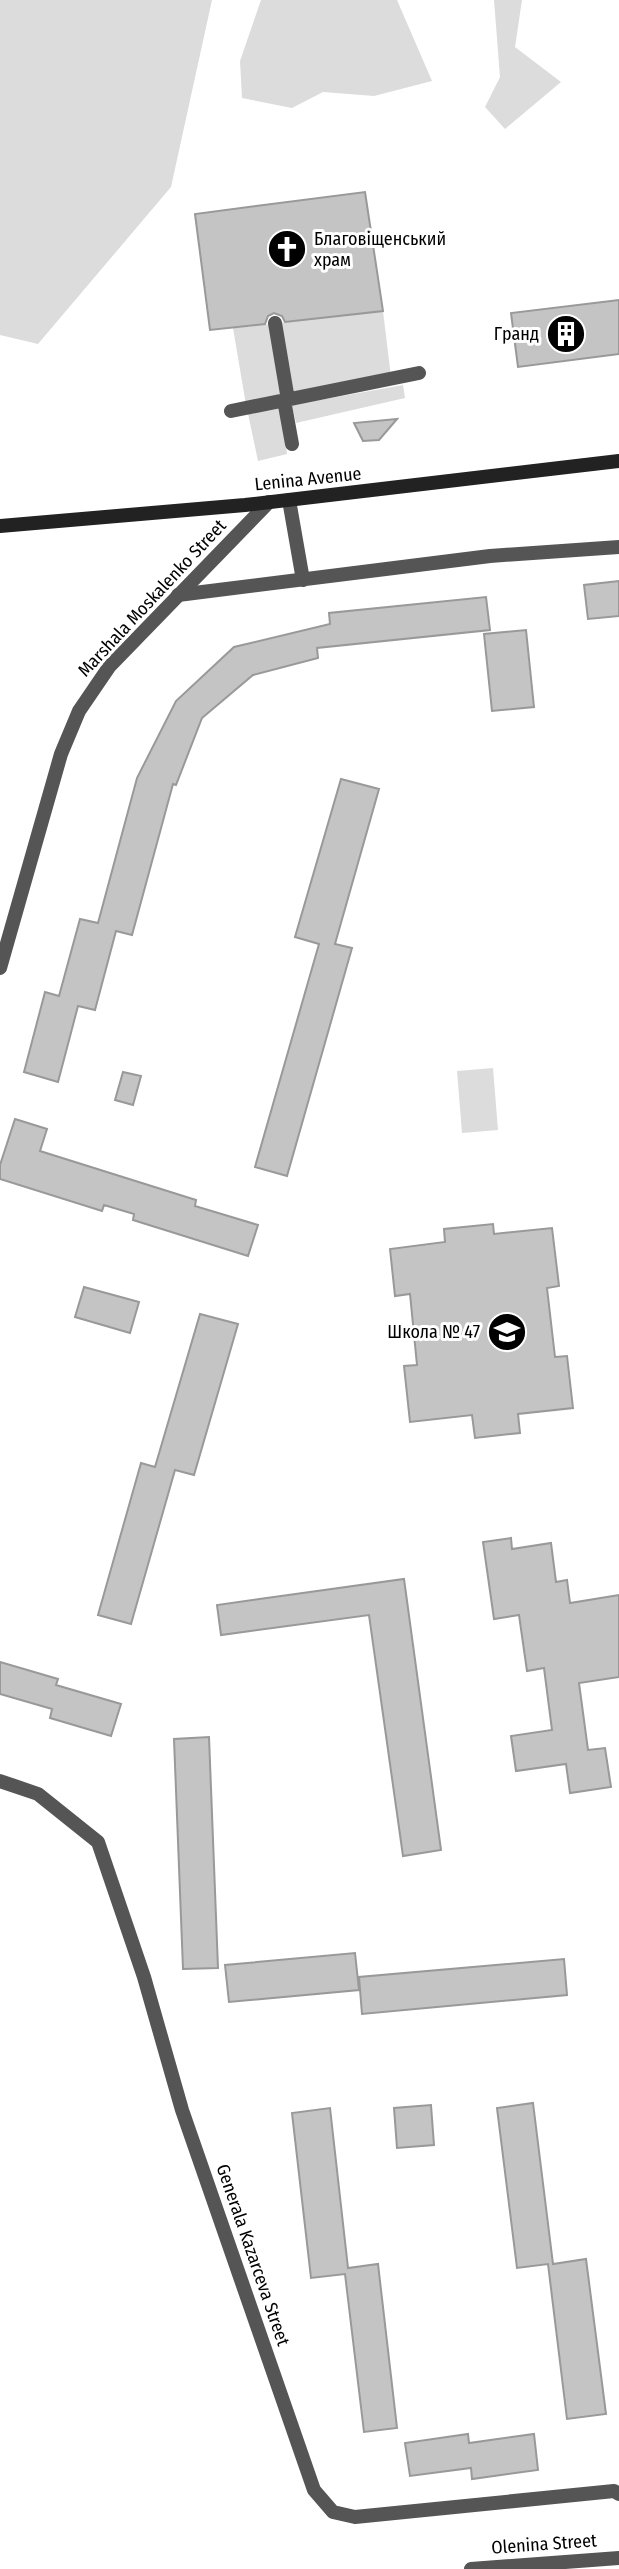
<svg xmlns="http://www.w3.org/2000/svg" width="619" height="2569" font-family="'Fira Sans Condensed',sans-serif">
  <style>
    .green { fill: #dcdcdc }
    .building { fill: #c4c4c4; stroke: #999; stroke-width: 2 }
    .lines { fill: none; stroke-linecap: round; stroke-linejoin: round }
    .pedestrian { stroke: #555; stroke-width: 14 }
    .minor { stroke: #555; stroke-width: 14 }
    .secondary { stroke: #222; stroke-width: 14 }
    .labels { text-anchor: middle; stroke-width: 6; stroke-linejoin: round; paint-order: stroke }
    .poi-label { font-size: 18px; fill: #000; stroke: #fff; text-anchor: end }
    .street-label { font-size: 18px; fill: #000; stroke: #fff }
  </style>
  <rect width="100%" height="100%" fill="#fff"/>
  <path class="green" d="M 0,0 L 212,0 L 171,187 L 38,344 L 0,335 Z
    M 261,0 L 397,0 L 432,81 L 374,96 L 323,92 L 292,108 L 242,98 L 240,61 Z
    M 494,0 L 522,0 L 515,47 L 561,82 L 505,129 L 485,107 L 500,77 Z
    M 383,311 L 391,377 L 290,398 L 279,323 Z
    M 272,324 L 285,397 L 246,405 L 233,328 Z
    M 403,385 L 405,398 L 296,423 L 292,405 Z
    M 281,402 L 287,454 L 258,461 L 247,409 Z
    M 493,1068 L 498,1130 L 462,1133 L 457,1071 Z"/>
  <path class="building" d="M 365,192 L 383,311 L 285,322 L 282,316 L 274,313 L 268,316 L 265,324 L 210,330 L 195,214 Z
    M 619,300 L 619,354 L 518,367 L 511,313 Z
    M 397,419 L 379,440 L 363,441 L 354,423 Z
    M 619,581 L 619,616 L 588,619 L 584,585 Z
    M 486,597 L 490,630 L 317,648 L 318,658 L 253,675 L 202,718 L 176,785 L 173,784 L 132,935 L 116,931 L 95,1010 L 78,1006 L 58,1082 L 24,1072 L 45,992 L 59,996 L 80,919 L 98,923 L 137,778 L 176,701 L 234,647 L 330,624 L 329,613 Z
    M 526,630 L 534,707 L 492,711 L 484,634 Z
    M 341,779 L 379,789 L 335,944 L 352,948 L 287,1176 L 255,1167 L 319,944 L 295,937 Z
    M 123,1072 L 141,1076 L 133,1105 L 115,1100 Z
    M 15,1119 L 47,1129 L 40,1151 L 196,1200 L 195,1206 L 258,1225 L 248,1256 L 133,1220 L 134,1214 L 104,1205 L 102,1211 L 0,1179 L 0,1165 Z
    M 493,1224 L 494,1234 L 552,1228 L 559,1286 L 547,1288 L 555,1357 L 567,1356 L 573,1408 L 518,1414 L 520,1433 L 475,1438 L 472,1415 L 410,1422 L 404,1366 L 417,1365 L 410,1294 L 395,1296 L 390,1249 L 445,1242 L 444,1229 Z
    M 84,1287 L 139,1302 L 130,1333 L 75,1317 Z
    M 200,1314 L 238,1324 L 194,1475 L 175,1470 L 131,1624 L 98,1615 L 141,1463 L 155,1467 Z
    M 511,1538 L 512,1549 L 551,1543 L 556,1582 L 567,1580 L 570,1603 L 619,1595 L 619,1677 L 579,1683 L 588,1750 L 605,1748 L 611,1787 L 570,1793 L 566,1764 L 516,1771 L 511,1736 L 552,1730 L 544,1668 L 527,1671 L 519,1615 L 494,1619 L 483,1542 Z
    M 404,1579 L 441,1850 L 403,1856 L 369,1615 L 221,1635 L 217,1605 Z
    M 0,1662 L 58,1679 L 56,1685 L 121,1704 L 111,1736 L 50,1718 L 52,1709 L 0,1694 Z
    M 209,1737 L 218,1968 L 183,1969 L 174,1739 Z
    M 355,1953 L 359,1990 L 229,2002 L 225,1965 Z
    M 564,1959 L 567,1995 L 362,2014 L 359,1977 Z
    M 533,2103 L 553,2264 L 586,2259 L 606,2414 L 567,2419 L 548,2264 L 517,2268 L 497,2108 Z
    M 431,2105 L 434,2145 L 397,2148 L 394,2108 Z
    M 330,2108 L 348,2268 L 378,2264 L 397,2428 L 364,2432 L 345,2274 L 311,2278 L 292,2113 Z
    M 468,2434 L 469,2443 L 534,2434 L 538,2470 L 472,2479 L 471,2468 L 410,2476 L 405,2443 Z"/>
  <g class="lines">
    <path class="pedestrian" d="M 275,323 L 288,400
      M 284,400 L 292,444
      M 231,411 L 419,373
      M 289,500 L 303,580
      M 178,595 L 490,556 L 619,547"/>
    <path class="minor" d="M 0,968 L 61,754 L 79,711 L 109,667 L 269,502
      M 0,1781 L 38,1794 L 98,1842 L 144,1977 L 182,2110 L 314,2490 L 333,2512 L 355,2517 L 614,2491 L 619,2494
      M 471,2569 L 619,2558"/>
    <path class="secondary" d="M 0,526 L 245,505 L 619,461"/>
  </g>
  <defs>
    <g id="church-disc" transform="scale(2.0125)"><circle r="9.5" fill="#000" stroke="#fff"/><path d="M-1.2-6h2.4v3.5h3.3v2.4h-3.3V6h-2.4V-.1h-3.3v-2.4h3.3Z" fill="#fff"/></g>
    <g id="building-disc" transform="scale(2.0125)"><circle r="9.5" fill="#000" stroke="#fff"/><path d="M-4-6H4V6H1V3H-1V6H-4ZM-2.5-4.3h1.7v1.8h-1.7ZM.8-4.3h1.7v1.8H.8ZM-2.5-1h1.7V.8h-1.7ZM.8-1h1.7V.8H.8Z" fill="#fff"/></g>
    <g id="school-disc" transform="scale(2.0125)"><circle r="9.5" fill="#000" stroke="#fff"/><path d="M0-5L7-2L0 1L-7-2ZM-4 1L0 2.5L4 1V4Q0 6-4 4Z" fill="#fff"/></g>
  </defs>
  <g fill-rule="evenodd">
    <use href="#church-disc" x="287" y="249"/>
    <use href="#building-disc" x="566" y="334"/>
    <use href="#school-disc" x="507" y="1332"/>
  </g>
  <g class="labels">
    <g class="poi-label">
      <text x="314" y="245" text-anchor="start">Благовіщенський<tspan x="314" dy="21">храм</tspan></text>
      <text x="539" y="340">Гранд</text>
      <text x="480" y="1338">Школа № 47</text>
    </g>
    <g class="street-label">
      <text transform="translate(308 479) rotate(-6)" y="6">Lenina Avenue</text>
      <text transform="translate(152 598) rotate(-47)" y="6">Marshala Moskalenko Street</text>
      <text transform="translate(253 2255) rotate(71)" y="6">Generala Kazarceva Street</text>
      <text transform="translate(544 2544) rotate(-4)" y="6">Olenina Street</text>
    </g>
  </g>
</svg>
